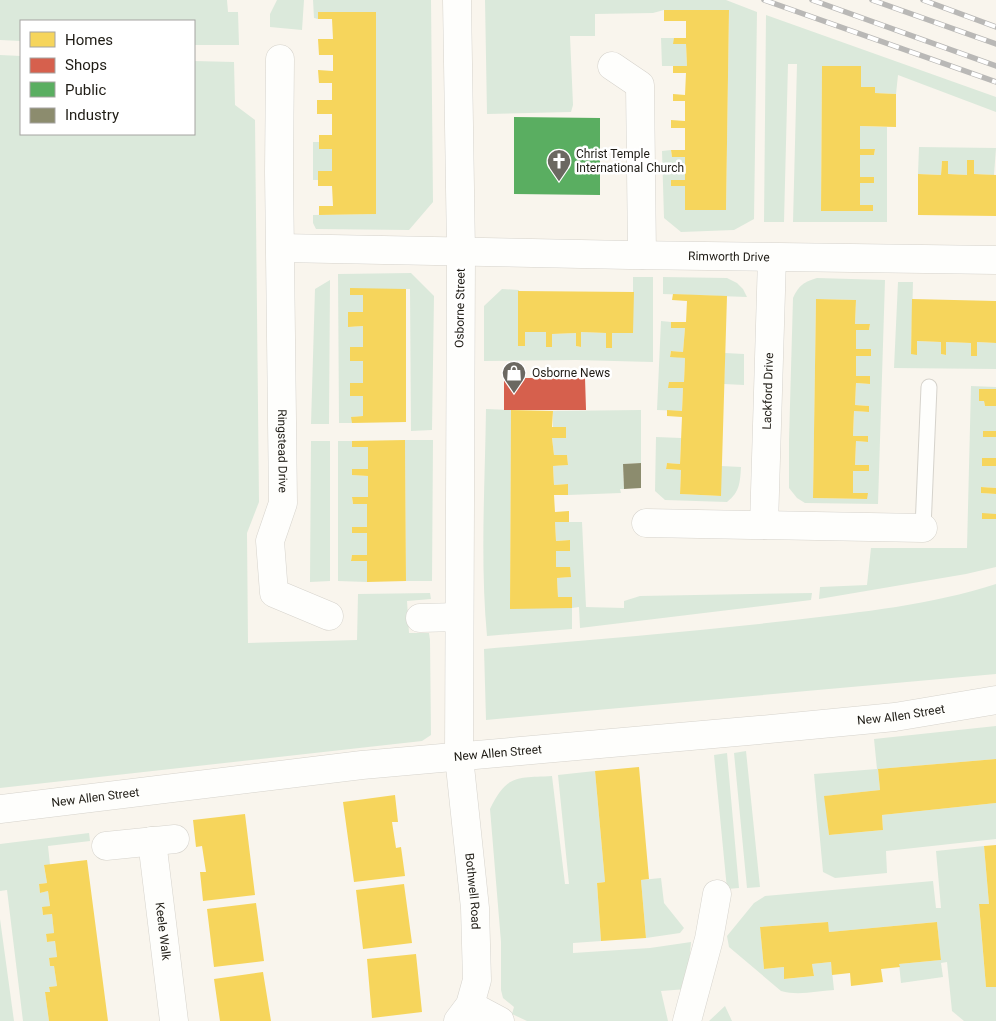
<svg xmlns="http://www.w3.org/2000/svg" width="996" height="1021" font-family="Roboto,sans-serif">
  <style>
    .green { fill: #dbe9db; fill-rule: evenodd }
    .homes { fill: #f6d55c }
    .shops { fill: #d6604d }
    .public { fill: #5aae61 }
    .industry { fill: #8c8c6e }
    .lines { fill: none; stroke-linecap: round; stroke-linejoin: round }
    .lane-casing { stroke: #d6d3cc; stroke-width: 17 }
    .street-casing { stroke: #d6d3cc; stroke-width: 29 }
    .lane { stroke: #fefefc; stroke-width: 15 }
    .street { stroke: #fefefc; stroke-width: 28 }
    .rail-casing { stroke: #b9b8b6; stroke-width: 5.5 }
    .rail { stroke: #fff; stroke-width: 4; stroke-dasharray: 11; stroke-linecap: butt }
    .labels { text-anchor: middle; stroke-width: 5; stroke-linejoin: round; paint-order: stroke }
    .poi-label { font-size: 12px; fill: #1f1c15; stroke: #fff; text-anchor: start }
    .street-label { font-size: 12px; fill: #1f1c15; stroke: #fff }
  </style>
  <rect width="100%" height="100%" fill="#f9f5ed"/>
  <path class="green" d="M 0,0 L 227,0 L 228,12 L 238,12 L 239,45 L 194,45 L 194,21 L 21,21 L 21,41 L 0,40 Z
    M 277,0 L 304,0 L 302,30 L 270,27 L 270,14 Z
    M 313,0 L 431,0 L 433,202 L 409,230 L 316,229 L 313,223 L 313,215 L 376,214 L 376,12 L 319,12 L 318,19 L 314,18 Z
    M 485,0 L 726,0 L 757,12 L 754,219 L 734,230 L 681,232 L 664,218 L 662,151 L 671,150 L 672,157 L 685,157 L 685,180 L 671,181 L 671,186 L 685,186 L 685,209 L 726,210 L 729,11 L 664,10 L 653,13 L 595,14 L 595,36 L 570,36 L 573,105 L 571,112 L 487,114 Z
    M 766,15 L 996,97 L 996,112 L 898,75 L 896,94 L 875,93 L 861,87 L 861,66 L 822,66 L 821,211 L 873,211 L 873,205 L 860,205 L 860,183 L 874,183 L 874,177 L 860,177 L 860,155 L 874,155 L 875,149 L 860,149 L 860,126 L 887,127 L 887,222 L 793,222 L 797,64 L 788,64 L 784,222 L 764,222 Z
    M 661,38 L 674,38 L 674,44 L 686,44 L 687,66 L 662,66 Z
    M 0,55 L 21,56 L 21,134 L 194,134 L 194,61 L 234,62 L 235,105 L 255,120 L 259,502 L 247,533 L 248,643 L 357,640 L 358,594 L 430,593 L 431,599 L 407,601 L 409,633 L 429,633 L 430,640 L 431,735 L 422,741 L 0,788 Z
    M 313,142 L 319,142 L 319,149 L 332,149 L 332,171 L 318,171 L 318,180 L 313,180 Z
    M 919,147 L 996,148 L 994,175 L 974,174 L 974,160 L 968,160 L 967,175 L 948,174 L 948,161 L 942,161 L 941,175 L 918,174 Z
    M 411,273 L 434,296 L 432,430 L 411,431 L 410,289 L 350,289 L 350,295 L 363,295 L 363,312 L 348,312 L 348,327 L 363,326 L 363,347 L 350,348 L 350,361 L 363,361 L 363,383 L 350,384 L 350,396 L 363,396 L 363,416 L 352,417 L 352,423 L 339,423 L 338,274 Z
    M 633,277 L 653,277 L 653,362 L 576,360 L 484,361 L 484,306 L 502,289 L 519,290 L 518,346 L 525,346 L 525,332 L 546,332 L 546,347 L 552,347 L 552,334 L 576,333 L 576,346 L 581,347 L 581,332 L 606,333 L 606,348 L 612,348 L 612,333 L 633,333 Z
    M 663,277 L 727,278 L 737,283 L 743,289 L 747,297 L 663,294 Z
    M 817,278 L 885,280 L 878,504 L 805,503 L 797,498 L 789,488 L 789,440 L 793,298 C 799,285 804,282 817,278 ZM 816,299 L 856,300 L 855,324 L 870,324 L 869,330 L 856,330 L 856,349 L 870,349 L 871,356 L 856,356 L 856,376 L 870,377 L 870,384 L 856,383 L 855,405 L 869,406 L 869,412 L 854,411 L 853,436 L 868,437 L 868,442 L 856,441 L 855,465 L 868,465 L 868,471 L 853,471 L 853,493 L 867,493 L 867,499 L 813,498 Z
    M 330,280 L 329,424 L 311,424 L 315,289 Z
    M 898,282 L 913,282 L 911,354 L 917,354 L 917,341 L 941,342 L 941,354 L 946,355 L 946,342 L 971,343 L 971,356 L 977,356 L 977,342 L 996,343 L 996,369 L 894,368 Z
    M 661,321 L 671,322 L 671,328 L 685,328 L 683,352 L 671,351 L 670,356 L 685,358 L 684,382 L 669,382 L 669,388 L 683,388 L 682,411 L 657,410 Z
    M 725,353 L 744,354 L 744,385 L 724,384 Z
    M 971,386 L 996,387 L 996,389 L 979,389 L 979,400 L 984,401 L 985,406 L 996,406 L 996,431 L 983,432 L 983,437 L 996,437 L 996,458 L 982,458 L 982,466 L 996,466 L 996,488 L 981,487 L 981,493 L 996,494 L 996,514 L 982,514 L 982,519 L 996,519 L 996,567 L 966,574 L 819,599 L 820,587 L 867,585 L 871,548 L 967,548 Z
    M 486,409 L 511,410 L 510,608 L 558,597 L 557,578 L 570,577 L 570,567 L 556,567 L 556,551 L 570,550 L 569,540 L 556,541 L 555,522 L 582,522 L 586,607 L 624,608 L 624,601 L 640,596 L 812,593 L 811,600 L 580,628 L 579,607 L 572,608 L 572,629 L 487,636 C 480,561 485,485 486,409 Z
    M 641,410 L 641,463 L 623,464 L 624,489 L 620,489 L 621,493 L 568,495 L 568,484 L 554,485 L 553,466 L 568,465 L 567,455 L 554,455 L 552,438 L 566,437 L 566,427 L 553,427 L 553,411 Z
    M 656,437 L 681,438 L 680,464 L 667,463 L 666,469 L 681,470 L 680,494 L 720,496 L 721,466 L 741,467 C 740,482 740,492 727,502 L 665,500 L 655,491 Z
    M 405,440 L 433,440 L 432,581 L 406,581 Z
    M 311,441 L 330,441 L 330,581 L 310,582 Z
    M 338,441 L 352,441 L 352,447 L 368,447 L 368,469 L 352,469 L 353,475 L 368,476 L 368,497 L 352,498 L 353,504 L 367,504 L 367,527 L 352,527 L 352,533 L 367,533 L 367,555 L 352,555 L 351,560 L 367,561 L 367,582 L 338,581 Z
    M 996,584 L 996,674 L 486,720 L 484,649 C 588,640 691,632 794,620 C 862,612 931,605 996,584 Z
    M 996,726 L 996,759 L 878,769 L 880,790 L 825,796 L 829,835 L 883,830 L 882,815 L 996,803 L 996,839 L 886,851 L 887,873 L 835,878 L 823,872 L 814,774 L 877,769 L 874,739 Z
    M 746,751 L 760,887 L 747,888 L 734,753 Z
    M 727,753 L 739,888 L 727,889 L 714,755 Z
    M 595,771 L 605,882 L 597,883 L 601,941 L 573,943 L 573,953 L 650,948 L 691,942 L 687,989 L 661,991 L 668,1021 L 527,1021 L 512,1014 L 514,1007 L 503,998 L 501,990 L 501,942 L 490,809 C 507,774 517,778 552,776 L 565,884 L 569,884 L 558,775 Z
    M 89,833 L 90,841 L 48,846 L 50,865 L 44,866 L 47,883 L 39,884 L 40,893 L 48,891 L 50,906 L 42,908 L 43,915 L 52,914 L 54,933 L 46,935 L 47,942 L 55,941 L 57,957 L 49,959 L 50,966 L 54,966 L 57,986 L 49,987 L 50,992 L 45,992 L 49,1021 L 23,1021 L 7,890 L 0,891 L 0,844 Z
    M 984,846 L 989,904 L 979,905 L 986,987 L 996,987 L 996,1021 L 964,1021 L 952,1011 L 947,962 L 941,963 L 943,977 L 901,983 L 899,964 L 941,960 L 937,922 L 829,932 L 827,922 L 760,927 L 764,969 L 784,967 L 785,979 L 814,976 L 812,964 L 831,962 L 834,990 C 817,991 798,996 781,991 L 729,947 L 727,936 L 754,903 L 765,896 L 933,881 L 936,908 L 941,908 L 936,851 Z
    M 661,878 L 664,903 L 684,928 L 680,933 L 646,938 L 641,880 Z
    M 0,919 L 14,1021 L 0,1021 Z
    M 725,1006 L 732,1021 L 709,1021 Z"/>
  <path class="homes" d="M 664,10 L 729,10 L 726,210 L 685,210 L 685,186 L 671,186 L 671,180 L 685,180 L 685,157 L 672,157 L 671,150 L 685,150 L 685,128 L 671,128 L 671,120 L 685,121 L 685,101 L 673,101 L 673,94 L 685,95 L 686,73 L 673,73 L 673,66 L 687,66 L 686,44 L 673,44 L 674,38 L 686,38 L 686,21 L 664,21 Z
    M 318,12 L 376,12 L 376,214 L 319,215 L 319,206 L 333,206 L 332,186 L 318,186 L 318,171 L 332,171 L 332,149 L 319,149 L 319,135 L 332,135 L 332,114 L 317,114 L 317,100 L 332,100 L 332,83 L 319,83 L 318,70 L 333,71 L 333,55 L 319,55 L 318,39 L 333,39 L 332,19 L 318,19 Z
    M 822,66 L 861,66 L 861,87 L 875,87 L 875,93 L 896,94 L 896,127 L 860,126 L 860,149 L 875,149 L 874,155 L 860,155 L 860,177 L 874,177 L 874,183 L 860,183 L 860,205 L 873,205 L 873,211 L 821,211 Z
    M 967,160 L 974,160 L 974,174 L 996,175 L 996,216 L 918,215 L 918,174 L 941,175 L 942,161 L 948,161 L 948,174 L 967,175 Z
    M 350,288 L 406,289 L 406,422 L 352,423 L 351,417 L 363,416 L 363,396 L 350,396 L 350,383 L 363,383 L 363,361 L 350,361 L 350,347 L 363,347 L 363,326 L 348,327 L 348,312 L 363,312 L 363,295 L 350,295 Z
    M 518,291 L 634,292 L 633,333 L 612,333 L 612,348 L 606,348 L 606,333 L 581,332 L 581,347 L 576,346 L 576,333 L 552,334 L 552,347 L 546,347 L 546,332 L 525,332 L 525,346 L 518,346 Z
    M 673,294 L 727,296 L 721,496 L 680,494 L 681,470 L 666,469 L 667,463 L 680,464 L 682,417 L 667,416 L 667,410 L 682,411 L 683,388 L 668,388 L 669,382 L 684,382 L 685,358 L 670,357 L 671,351 L 683,352 L 685,328 L 671,328 L 671,322 L 686,322 L 687,301 L 672,300 Z
    M 816,299 L 856,300 L 855,324 L 870,324 L 869,330 L 856,330 L 856,349 L 871,349 L 871,356 L 856,356 L 856,376 L 870,376 L 870,384 L 856,383 L 855,405 L 869,406 L 869,412 L 854,411 L 853,436 L 868,436 L 868,442 L 856,441 L 855,465 L 869,465 L 869,471 L 853,471 L 853,493 L 868,493 L 867,499 L 813,498 Z
    M 912,299 L 996,301 L 996,343 L 977,342 L 977,356 L 971,356 L 971,343 L 946,342 L 946,355 L 941,354 L 941,342 L 917,341 L 917,355 L 911,354 Z
    M 979,389 L 996,389 L 996,406 L 985,406 L 984,401 L 979,401 Z
    M 511,410 L 553,411 L 552,427 L 566,427 L 566,438 L 552,438 L 554,455 L 567,455 L 568,465 L 553,466 L 554,485 L 568,484 L 568,495 L 554,495 L 555,512 L 569,511 L 569,522 L 555,522 L 556,541 L 570,540 L 570,551 L 556,551 L 556,567 L 570,567 L 571,577 L 557,578 L 558,597 L 572,597 L 572,608 L 510,609 Z
    M 983,431 L 996,431 L 996,437 L 983,437 Z
    M 405,440 L 406,581 L 367,582 L 367,561 L 351,561 L 352,555 L 367,555 L 367,533 L 352,533 L 352,527 L 367,527 L 367,504 L 353,504 L 352,497 L 368,497 L 368,476 L 352,475 L 352,469 L 368,469 L 368,447 L 352,447 L 352,441 Z
    M 982,458 L 996,458 L 996,466 L 982,466 Z
    M 981,487 L 996,488 L 996,494 L 981,493 Z
    M 982,513 L 996,514 L 996,519 L 982,519 Z
    M 996,759 L 996,803 L 882,815 L 883,830 L 829,835 L 824,796 L 880,790 L 878,769 Z
    M 639,767 L 649,879 L 641,880 L 646,938 L 601,941 L 597,883 L 605,882 L 595,771 Z
    M 395,795 L 398,822 L 392,822 L 396,848 L 401,847 L 405,876 L 354,882 L 343,802 Z
    M 245,814 L 255,895 L 203,901 L 200,872 L 206,872 L 202,846 L 196,847 L 193,820 Z
    M 996,845 L 996,987 L 986,987 L 979,904 L 989,904 L 984,846 Z
    M 87,860 L 108,1021 L 49,1021 L 45,992 L 50,992 L 49,987 L 57,986 L 54,966 L 50,966 L 49,958 L 57,957 L 55,941 L 47,942 L 46,934 L 54,933 L 52,914 L 43,915 L 42,907 L 50,906 L 48,891 L 40,893 L 39,884 L 47,883 L 44,865 Z
    M 404,884 L 412,943 L 363,949 L 356,890 Z
    M 256,903 L 264,961 L 214,967 L 207,909 Z
    M 828,922 L 829,932 L 937,922 L 941,960 L 899,964 L 900,967 L 881,969 L 883,982 L 851,986 L 850,973 L 832,975 L 831,962 L 812,964 L 814,976 L 784,979 L 784,967 L 764,969 L 760,927 Z
    M 416,954 L 422,1012 L 372,1018 L 367,959 Z
    M 263,972 L 271,1021 L 220,1021 L 214,979 Z"/>
  <path class="shops" d="M 504,378 L 585,378 L 586,410 L 504,410 Z"/>
  <path class="public" d="M 514,117 L 600,118 L 600,195 L 514,194 Z"/>
  <path class="industry" d="M 641,463 L 641,488 L 624,489 L 623,464 Z"/>
  <g class="lines">
    <g class="lane-casing">
      <path id="lane" d="M 923,528 L 929,387"/>
    </g>
    <g class="street-casing">
      <g id="street">
        <path id="s1" d="M 457,0 L 461,251 L 459,757 L 475,908 L 477,980 L 470,1005 L 458,1021"/>
        <path id="s2" d="M 280,59 L 279,172 L 283,503 L 270,541 L 274,593 L 329,616"/>
        <path d="M 612,66 L 640,85 L 642,255"/>
        <path id="s3" d="M 281,248 C 519,253 758,258 996,260"/>
        <path d="M 646,523 L 923,528"/>
        <path id="s4" d="M 764,525 L 772,258"/>
        <path d="M 420,618 L 458,617"/>
        <path id="s5" d="M 0,809 L 362,765 L 759,730 L 895,717 L 996,700"/>
        <path id="s6" d="M 152,841 L 174,1021"/>
        <path d="M 106,846 L 175,839"/>
        <path d="M 470,1005 L 500,1021"/>
        <path d="M 687,1021 L 709,939 L 717,894"/>
      </g>
    </g>
    <use href="#lane" class="lane"/>
    <use href="#street" class="street"/>
    <g class="rail-casing">
      <path id="rail" d="M 764,0 L 996,82
        M 812,0 L 996,66
        M 872,0 L 996,44
        M 923,0 L 996,27"/>
    </g>
    <use href="#rail" class="rail"/>
  </g>
  <defs>
    <g id="church-pin" transform="scale(1.25)"><path d="M0 17L-7.5 6A9.5 9.5 0 1 1 7.5 6Z" fill="#6b6861" stroke="#fff"/><path d="M-1.2-6h2.4v3.5h3.3v2.4h-3.3V6h-2.4V-.1h-3.3v-2.4h3.3Z" fill="#fff"/></g>
    <g id="shop-pin" transform="scale(1.25)"><path d="M0 17L-7.5 6A9.5 9.5 0 1 1 7.5 6Z" fill="#6b6861" stroke="#fff"/><path d="M-5-2.5h2.3a2.7 3.5 0 0 1 5.4 0H5L5.5 6h-11ZM-1.5-2.5h3a1.5 2.3 0 0 0-3 0Z" fill="#fff"/></g>
  </defs>
  <g fill-rule="evenodd">
    <use href="#church-pin" x="559" y="161"/>
    <use href="#shop-pin" x="514" y="373"/>
  </g>
  <g class="labels">
    <g class="poi-label">
      <text x="576" y="158">Christ Temple<tspan x="576" dy="14">International Church</tspan></text>
      <text x="532" y="377">Osborne News</text>
    </g>
    <g class="street-label">
      <text dy="4" stroke="none"><textPath href="#s3" startOffset="448">Rimworth Drive</textPath></text>
      <text transform="translate(460 308) rotate(-89)" y="4">Osborne Street</text>
      <text dy="4" stroke="none"><textPath href="#s4" startOffset="134">Lackford Drive</textPath></text>
      <text dy="4" stroke="none"><textPath href="#s2" startOffset="392">Ringstead Drive</textPath></text>
      <text dy="4" stroke="none"><textPath href="#s5" startOffset="906">New Allen Street</textPath></text>
      <text dy="4" stroke="none"><textPath href="#s5" startOffset="501">New Allen Street</textPath></text>
      <text dy="4" stroke="none"><textPath href="#s5" startOffset="96">New Allen Street</textPath></text>
      <text dy="4" stroke="none"><textPath href="#s1" startOffset="892">Bothwell Road</textPath></text>
      <text dy="4" stroke="none"><textPath href="#s6" startOffset="91">Keele Walk</textPath></text>
    </g>
  </g>
  <rect x="20" y="20" width="175" height="115" fill="#ffffff" stroke="#a5a4a1"/>
  <rect x="30" y="32" width="25" height="15" fill="#f6d55c" stroke="#a5a4a1"/>
  <text x="65" y="45" font-size="15" fill="#1f1c15">Homes</text>
  <rect x="30" y="58" width="25" height="15" fill="#d6604d" stroke="#a5a4a1"/>
  <text x="65" y="70" font-size="15" fill="#1f1c15">Shops</text>
  <rect x="30" y="82" width="25" height="15" fill="#5aae61" stroke="#a5a4a1"/>
  <text x="65" y="95" font-size="15" fill="#1f1c15">Public</text>
  <rect x="30" y="108" width="25" height="15" fill="#8c8c6e" stroke="#a5a4a1"/>
  <text x="65" y="120" font-size="15" fill="#1f1c15">Industry</text>
</svg>
